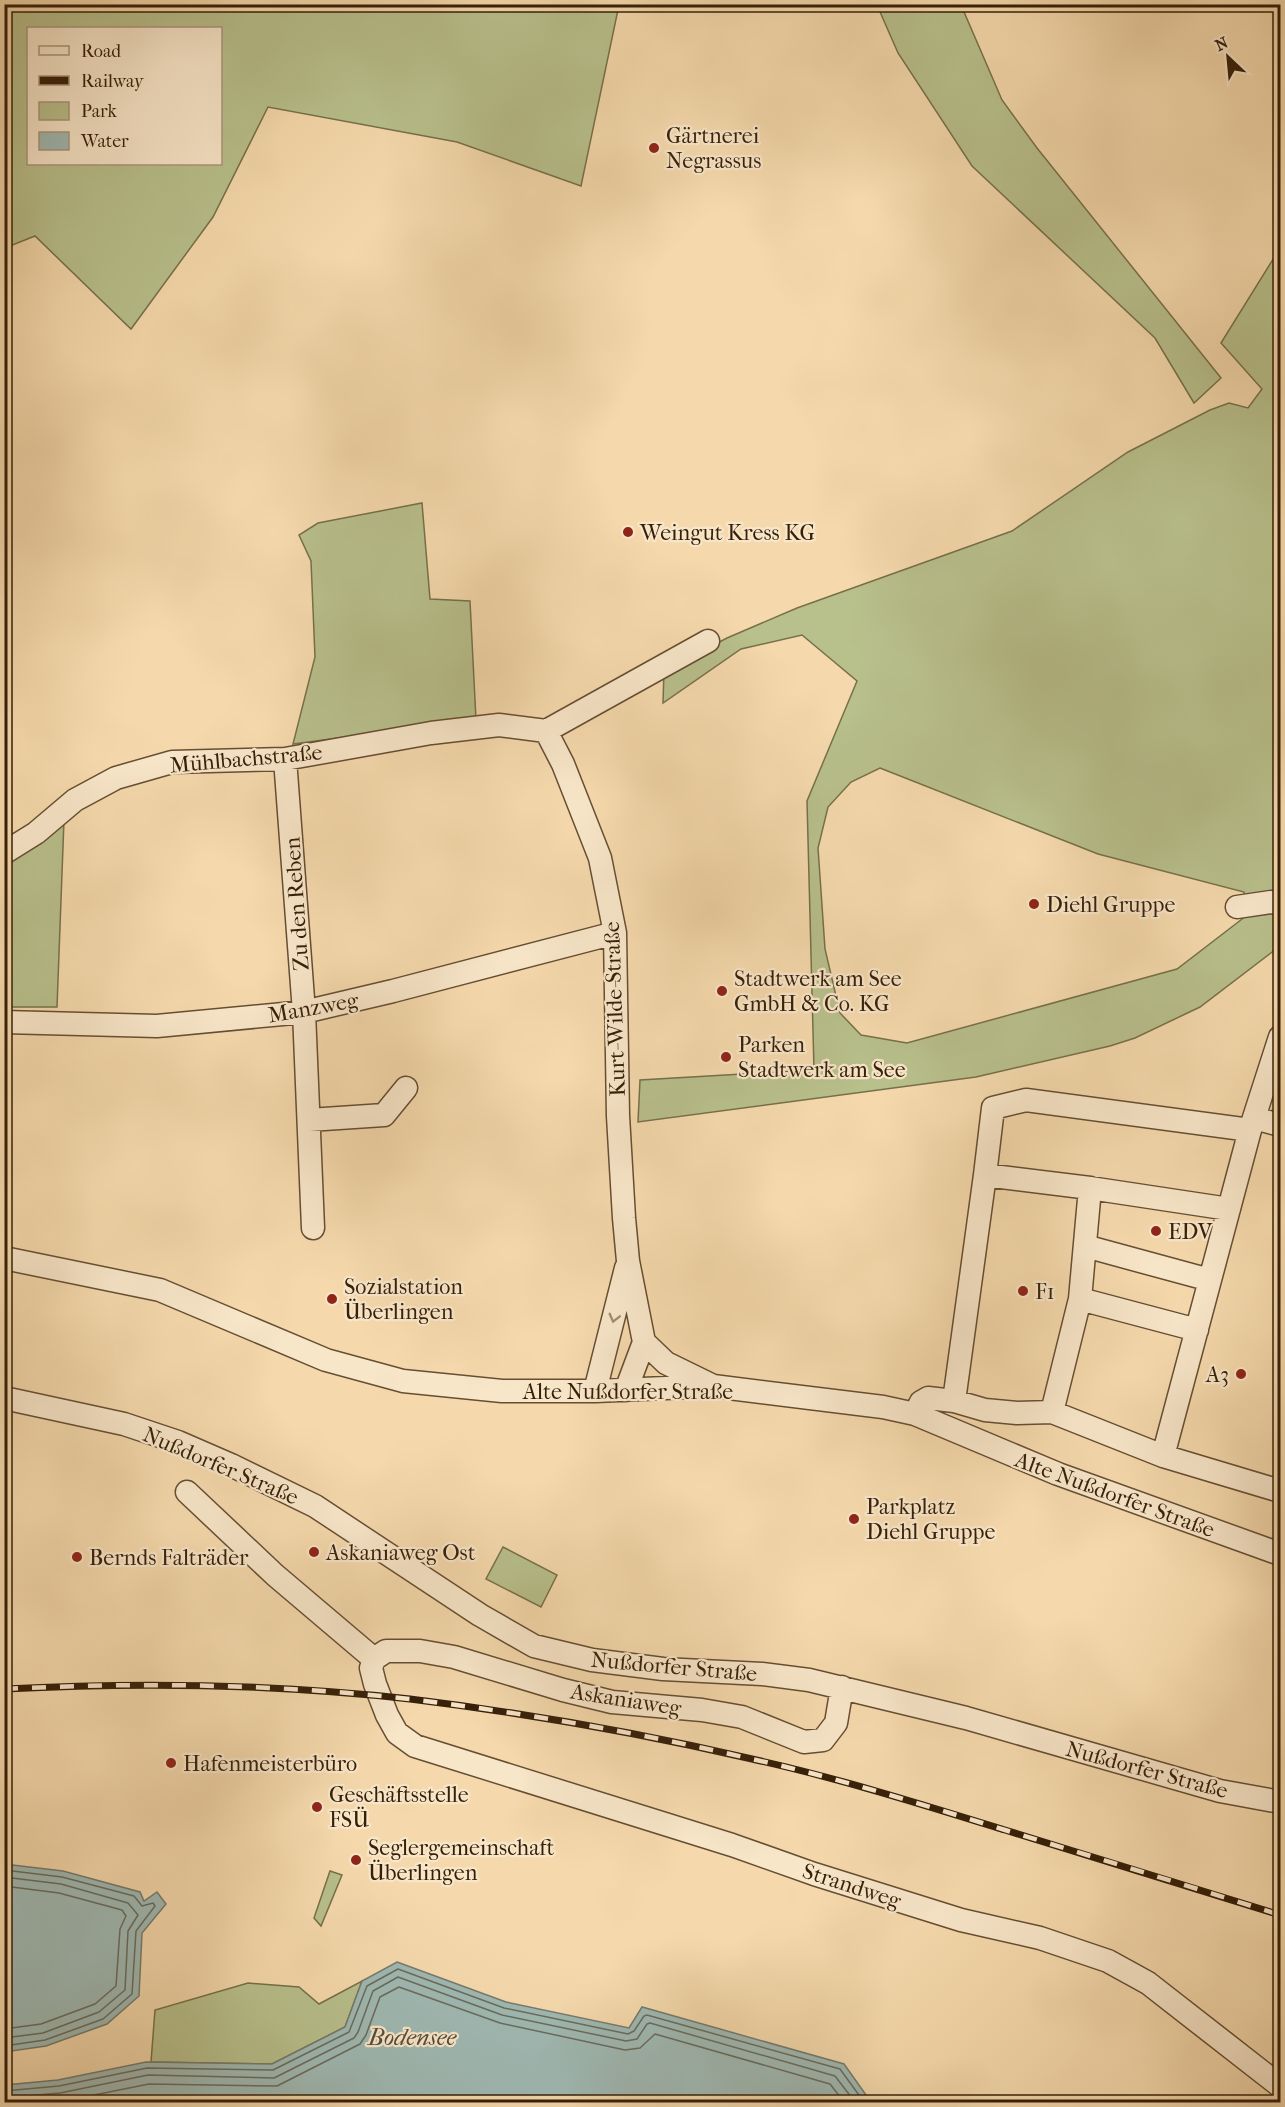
<svg xmlns="http://www.w3.org/2000/svg" width="1285" height="2107" font-family="'IM FELL French Canon',serif">
  <style>
    .green { fill: #b8c08c; stroke: #77704a; stroke-width: 1.5; fill-rule: evenodd }
    .water { fill: #9fb9b3; stroke: #757b6f; stroke-width: 1.5 }
    .lines { fill: none; stroke-linecap: round; stroke-linejoin: round }
    .shore { stroke: #6a6c5e; stroke-width: 1.5 }
    .minor-casing { stroke: #664e32; stroke-width: 25 }
    .minor { stroke: #f8e6c9; stroke-width: 22 }
    .rail-casing { stroke: #361f09; stroke-width: 7 }
    .rail { stroke: #f8e6c9; stroke-width: 4.5; stroke-dasharray: 14; stroke-linecap: butt }
    .oneway { stroke: #a18c73 }
    .poi-dot { fill: #8f2418; stroke: #f8e6c9; stroke-width: 2 }
    .labels { text-anchor: middle; stroke-width: 4.5; stroke-linejoin: round; paint-order: stroke }
    .poi-label { font-size: 22px; fill: #361f09; stroke: #f8e6c9; text-anchor: start }
    .street-label { font-size: 22px; fill: #361f09; stroke: #f8e6c9 }
    .water-label { font-size: 24px; font-style: italic; fill: #564d3c; stroke: #f8e6c9 }
  </style>
  <rect width="100%" height="100%" fill="#f5d9ac"/>
  <filter id="stains"><feTurbulence type="fractalNoise" baseFrequency=".00333" numOctaves="4"/><feColorMatrix values="0 0 0 0 .2 0 0 0 0 .09 0 0 0 0 .02 0 0 0 .5 -.17"/></filter>
  <radialGradient id="worn" r=".72"><stop offset=".6" stop-color="#630" stop-opacity="0"/><stop offset="1" stop-color="#630" stop-opacity=".3"/></radialGradient>
  <path class="green" d="M 5,4 L 619,4 L 619,5 L 581,186 L 457,142 L 268,107 L 213,217 L 131,329 L 35,236 L 5,248 ZM 28,28 L 220,28 L 220,164 L 28,164 Z
    M 877,5 L 961,5 L 1002,100 L 1037,148 L 1221,378 L 1194,403 L 1155,338 L 972,166 L 898,53 Z
    M 1280,248 L 1280,946 L 1200,1007 L 1135,1038 L 1110,1046 L 976,1077 L 638,1122 L 640,1080 L 814,1070 L 807,801 L 857,681 L 802,635 L 741,649 L 663,703 L 664,671 L 727,638 L 797,608 L 1012,531 L 1128,452 L 1210,410 L 1229,403 L 1248,408 L 1262,389 L 1221,343 ZM 880,768 L 1098,854 L 1244,892 L 1246,916 L 1177,969 L 907,1043 L 861,1035 L 840,1013 L 825,949 L 818,848 L 828,807 L 851,782 Z
    M 422,503 L 430,599 L 470,601 L 476,720 L 293,744 L 315,657 L 311,561 L 299,535 L 318,523 Z
    M 64,820 L 57,1007 L 5,1007 L 5,857 Z
    M 503,1547 L 557,1575 L 541,1607 L 486,1579 Z
    M 330,1871 L 342,1875 L 321,1926 L 314,1918 Z
    M 362,1981 L 345,2027 L 272,2064 L 151,2062 L 155,2010 L 248,1983 L 299,1987 L 319,2004 Z"/>
  <path class="water" d="M 4,1864 L 63,1871 L 140,1892 L 144,1901 L 157,1892 L 166,1904 L 142,1933 L 139,1996 L 107,2024 L 46,2046 L 5,2052 Z
    M 397,1962 L 506,2002 L 629,2028 L 642,2007 L 844,2064 L 871,2102 L 5,2102 L 5,2085 L 58,2080 L 146,2062 L 272,2064 L 345,2027 L 362,1981 Z"/>
  <g class="lines">
    <path class="shore" d="M 4,1870 L 62,1877 L 134,1896 L 142,1906 L 153,1903 L 155,1906 L 136,1931 L 132,1994 L 103,2019 L 45,2040 L 4,2046
      M 4,1877 L 61,1884 L 128,1903 L 138,1915 L 128,1931 L 125,1990 L 99,2012 L 43,2033 L 4,2038
      M 4,1886 L 59,1893 L 122,1910 L 126,1916 L 120,1929 L 116,1986 L 95,2004 L 41,2024 L 4,2029
      M 4,2091 L 59,2086 L 147,2068 L 273,2070 L 349,2032 L 367,1986 L 398,1969 L 504,2008 L 628,2034 L 634,2031 L 644,2016 L 647,2015 L 840,2069 L 864,2102
      M 4,2098 L 60,2093 L 148,2075 L 274,2078 L 354,2038 L 358,2032 L 373,1991 L 398,1977 L 502,2015 L 626,2041 L 637,2039 L 647,2024 L 650,2023 L 835,2076 L 855,2102
      M 59,2102 L 149,2084 L 277,2086 L 360,2044 L 366,2035 L 380,1997 L 399,1987 L 500,2023 L 625,2050 L 640,2048 L 655,2034 L 830,2084 L 844,2102"/>
    <g class="minor-casing">
      <path id="minor" d="M 546,731 L 563,764 L 600,858 L 615,933 L 618,1116 L 624,1218 L 628,1261 L 644,1342 L 666,1363 L 711,1385
        M 546,731 L 708,641
        M 285,759 L 304,1012 L 313,1228
        M 4,853 L 36,833 L 75,800 L 116,778 L 172,762 L 285,759 L 431,733 L 499,725 L 546,731
        M 1237,907 L 1271,902 L 1280,904
        M 4,1022 L 157,1026 L 304,1012 L 393,991 L 615,933
        M 1254,1118 L 1280,1125
        M 309,1120 L 384,1115 L 406,1088
        M 1250,1130 L 1280,1037
        M 985,1175 L 993,1108 L 1026,1100 L 1250,1130 L 1163,1456
        M 1090,1188 L 1229,1209
        M 1085,1246 L 1210,1280
        M 4,1258 L 160,1290 L 326,1360 L 403,1381 L 502,1391 L 595,1391 L 713,1386 L 883,1407 L 915,1414 L 1058,1474 L 1280,1554
        M 1080,1299 L 1197,1330
        M 626,1390 L 644,1342
        M 595,1391 L 626,1268
        M 4,1398 L 124,1424 L 178,1442 L 231,1465 L 315,1506 L 480,1615 L 534,1646 L 592,1660 L 663,1669 L 762,1674 L 809,1680 L 966,1718 L 1220,1791 L 1280,1802
        M 954,1401 L 985,1175 L 1090,1188 L 1080,1299 L 1052,1412
        M 915,1414 L 921,1402 L 928,1398 L 954,1401 L 985,1410 L 1017,1413 L 1052,1412 L 1163,1456 L 1280,1491
        M 187,1492 L 275,1575 L 374,1659
        M 842,1687 L 836,1723 L 823,1740 L 804,1742 L 742,1717 L 702,1710 L 612,1702 L 563,1690 L 454,1657 L 420,1651 L 386,1651 L 374,1659 L 371,1668 L 375,1684 L 387,1715 L 397,1733 L 415,1746 L 732,1845 L 814,1874 L 961,1920 L 1040,1938 L 1108,1961 L 1148,1983 L 1280,2086"/>
    </g>
    <use href="#minor" class="minor"/>
    <g class="rail-casing">
      <path id="rail" d="M 4,1689 C 140,1682 276,1684 410,1699 C 525,1713 640,1733 752,1759 C 838,1778 921,1804 1005,1830 C 1097,1858 1189,1886 1280,1915"/>
    </g>
    <use href="#rail" class="rail"/>
  </g>
  <defs><path id="oneway-chevron" d="M-2-3.5L2.5 0L-2 3.5" fill="none" stroke-width="1.6" stroke-linecap="round" stroke-linejoin="round" transform="scale(1.5)"/></defs>
  <use class="oneway" href="#oneway-chevron" transform="translate(614 1318) rotate(104)"/>
  <g class="poi-dot">
    <circle cx="654" cy="148" r="6"/>
    <circle cx="628" cy="532" r="6"/>
    <circle cx="1034" cy="904" r="6"/>
    <circle cx="722" cy="991" r="6"/>
    <circle cx="726" cy="1057" r="6"/>
    <circle cx="1156" cy="1231" r="6"/>
    <circle cx="1023" cy="1291" r="6"/>
    <circle cx="332" cy="1299" r="6"/>
    <circle cx="1241" cy="1374" r="6"/>
    <circle cx="854" cy="1519" r="6"/>
    <circle cx="314" cy="1552" r="6"/>
    <circle cx="77" cy="1557" r="6"/>
    <circle cx="171" cy="1763" r="6"/>
    <circle cx="317" cy="1807" r="6"/>
    <circle cx="356" cy="1860" r="6"/>
  </g>
  <g class="labels">
    <g class="poi-label">
      <text x="666" y="143">Gärtnerei<tspan x="666" dy="25">Negrassus</tspan></text>
      <text x="640" y="540">Weingut Kress KG</text>
      <text x="1046" y="912">Diehl Gruppe</text>
      <text x="734" y="986">Stadtwerk am See<tspan x="734" dy="25">GmbH &amp; Co. KG</tspan></text>
      <text x="738" y="1052">Parken<tspan x="738" dy="25">Stadtwerk am See</tspan></text>
      <text x="1168" y="1239">EDV</text>
      <text x="344" y="1294">Sozialstation<tspan x="344" dy="25">Überlingen</tspan></text>
      <text x="1035" y="1299">F1</text>
      <text x="1229" y="1382" text-anchor="end">A3</text>
      <text x="866" y="1514">Parkplatz<tspan x="866" dy="25">Diehl Gruppe</tspan></text>
      <text x="326" y="1560">Askaniaweg Ost</text>
      <text x="89" y="1565">Bernds Falträder</text>
      <text x="183" y="1771">Hafenmeisterbüro</text>
      <text x="329" y="1802">Geschäftsstelle<tspan x="329" dy="25">FSÜ</tspan></text>
      <text x="368" y="1855">Seglergemeinschaft<tspan x="368" dy="25">Überlingen</tspan></text>
    </g>
    <g class="street-label">
      <text transform="translate(246 758) rotate(-5)" y="8">Mühlbachstraße</text>
      <text transform="translate(296 904) rotate(-94)" y="8">Zu den Reben</text>
      <text transform="translate(313 1007) rotate(-10)" y="8">Manzweg</text>
      <text transform="translate(614 1009) rotate(-92)" y="8">Kurt-Wilde-Straße</text>
      <text x="628" y="1399">Alte Nußdorfer Straße</text>
      <text transform="translate(221 1465) rotate(23)" y="8">Nußdorfer Straße</text>
      <text transform="translate(1115 1494) rotate(20)" y="8">Alte Nußdorfer Straße</text>
      <text transform="translate(674 1666) rotate(5)" y="8">Nußdorfer Straße</text>
      <text transform="translate(626 1699) rotate(9)" y="8">Askaniaweg</text>
      <text transform="translate(1147 1769) rotate(15)" y="8">Nußdorfer Straße</text>
      <text transform="translate(852 1885) rotate(18)" y="8">Strandweg</text>
    </g>
    <g class="water-label">
      <text x="412" y="2045">Bodensee</text>
    </g>
  </g>
  <rect width="1285" height="2107" fill="none" stroke="#f5d9ac" stroke-width="24"/>
  <rect x="6" y="6" width="1273" height="2095" fill="none" stroke="#361f09" stroke-width="3"/>
  <rect x="12" y="12" width="1261" height="2083" fill="none" stroke="#361f09" stroke-width="1.5"/>
  <rect x="27" y="27" width="195" height="138" fill="#f8e6c9" stroke="#aa967c" stroke-width="1.5"/>
  <rect x="39" y="46" width="30" height="9" fill="#f8e6c9" stroke="#aa967c" stroke-width="1.5"/>
  <text x="81" y="57" font-size="18" fill="#361f09">Road</text>
  <rect x="39" y="76" width="30" height="9" fill="#361f09" stroke="#aa967c" stroke-width="1.5"/>
  <text x="81" y="87" font-size="18" fill="#361f09">Railway</text>
  <rect x="39" y="102" width="30" height="18" fill="#b8c08c" stroke="#aa967c" stroke-width="1.5"/>
  <text x="81" y="117" font-size="18" fill="#361f09">Park</text>
  <rect x="39" y="132" width="30" height="18" fill="#9fb9b3" stroke="#aa967c" stroke-width="1.5"/>
  <text x="81" y="147" font-size="18" fill="#361f09">Water</text>
  <g transform="translate(1228 57) rotate(334)" stroke="#f8e6c9" stroke-width="4.5" paint-order="stroke">
  <path d="M0-4.5L10 22L0 15L-10 22Z" fill="#361f09"/>
  <text y="-9" font-size="16" font-weight="bold" text-anchor="middle" fill="#361f09">N</text>
  </g>
  <rect width="100%" height="100%" filter="url(#stains)"/>
  <rect width="100%" height="100%" fill="url(#worn)"/>
</svg>
